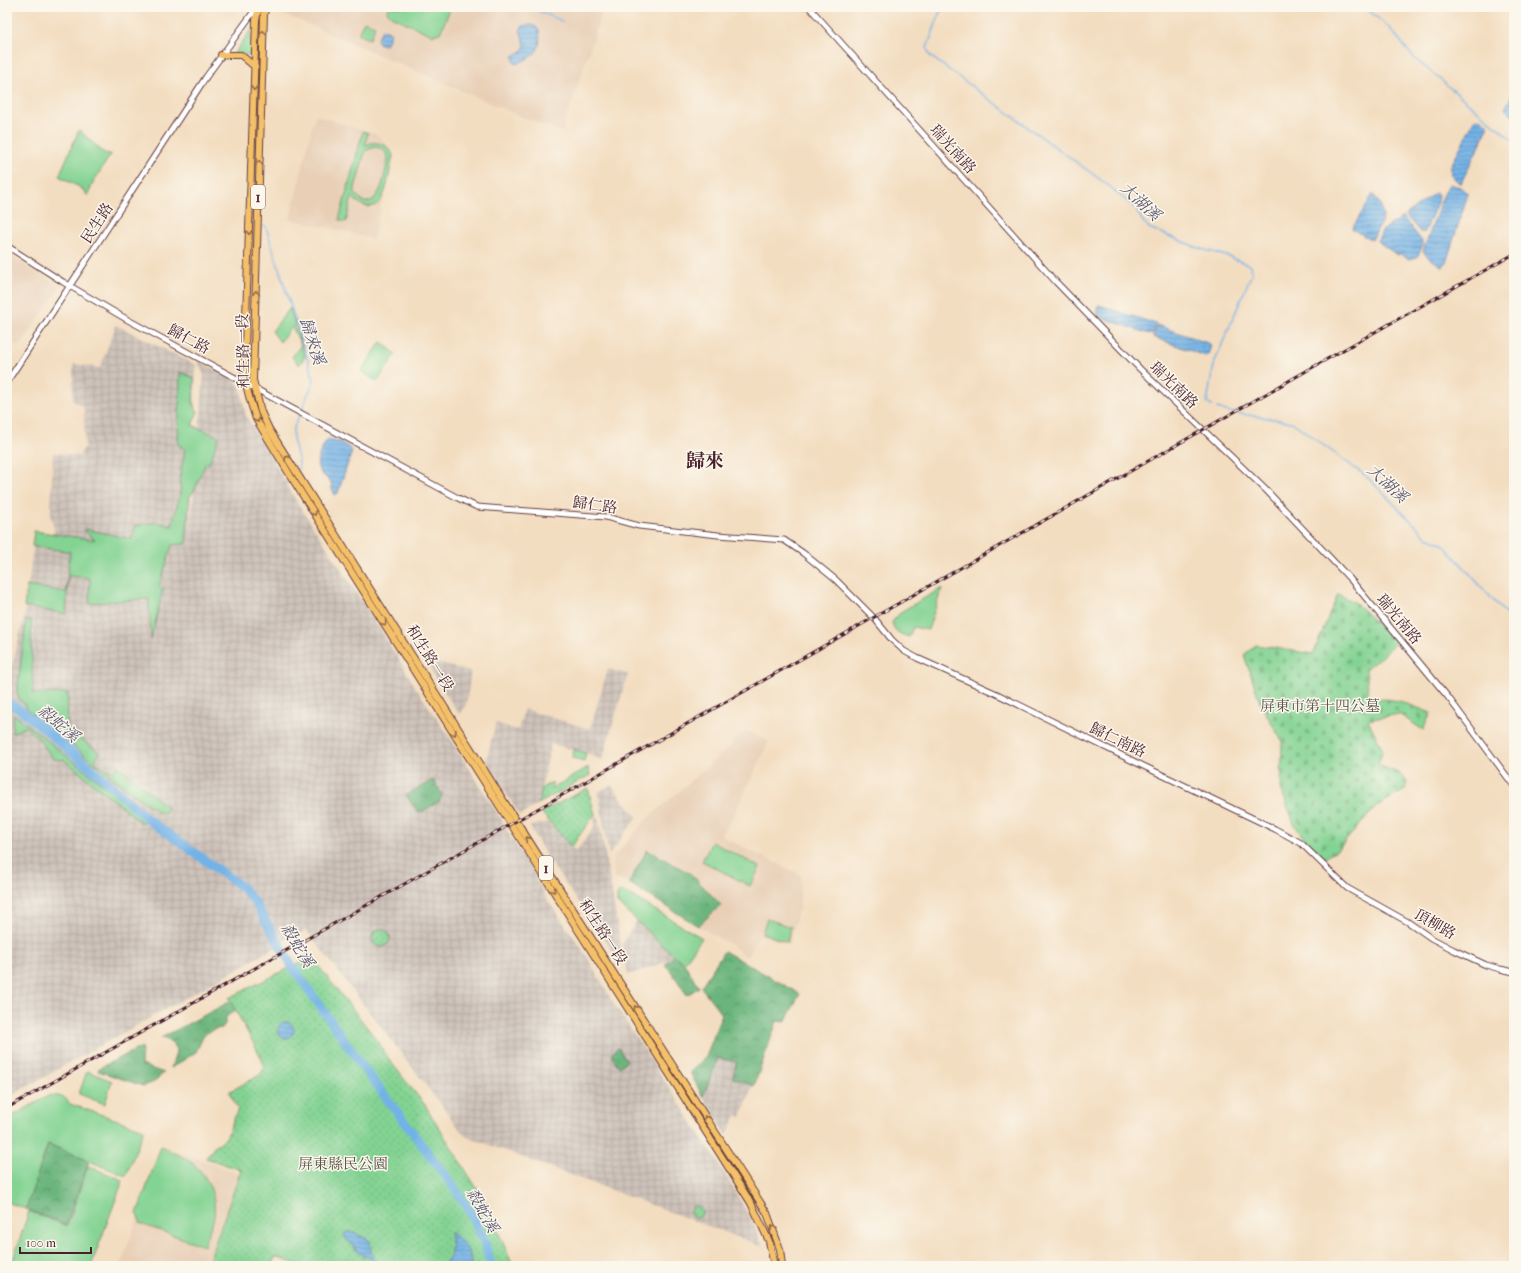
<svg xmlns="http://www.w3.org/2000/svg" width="1521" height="1273" font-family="'IM FELL French Canon','Noto Serif TC',serif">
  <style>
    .built { fill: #e8cfb6 }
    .industrial { fill: url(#industrial-grid) }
    .grass { fill: #83d393; stroke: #66795f; fill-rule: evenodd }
    .forest { fill: url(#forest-crowns); stroke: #5a6a54 }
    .cemetery { fill: url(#cemetery-stones); stroke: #66795f }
    .park { fill: url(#park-dots); stroke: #66795f }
    .water { fill: url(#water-rules); stroke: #5e6888 }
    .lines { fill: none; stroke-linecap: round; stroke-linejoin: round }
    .stream { stroke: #72b2e6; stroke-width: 1.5 }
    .river { stroke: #72b2e6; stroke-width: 9 }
    .minor-casing { stroke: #633c41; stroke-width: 7 }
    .major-casing { stroke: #633c41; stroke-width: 8 }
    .minor { stroke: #fff; stroke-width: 5 }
    .major { stroke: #f4c16a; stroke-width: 6 }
    .rail-casing { stroke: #4a1f2b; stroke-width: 3 }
    .rail { stroke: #fbf7ec; stroke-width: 1.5; stroke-dasharray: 4.5; stroke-linecap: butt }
    .oneway { stroke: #966847 }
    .labels { text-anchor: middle; stroke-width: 3; stroke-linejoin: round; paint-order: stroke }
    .shield { fill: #fbf7ec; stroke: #7f6065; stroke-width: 1 }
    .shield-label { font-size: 14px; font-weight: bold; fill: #4a1f2b }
    .street-label { font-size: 15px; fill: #4a1f2b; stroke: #fbf7ec }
    .park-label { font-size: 15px; fill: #5b554a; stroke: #fbf7ec }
    .water-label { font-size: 16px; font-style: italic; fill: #58526c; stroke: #fbf7ec }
    .district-label { font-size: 19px; font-weight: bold; fill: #4a1f2b; stroke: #fbf7ec }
  </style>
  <defs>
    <pattern id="industrial-grid" width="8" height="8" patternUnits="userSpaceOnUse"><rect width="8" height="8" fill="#cdc2b9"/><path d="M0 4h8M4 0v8" fill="none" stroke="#b2a69f"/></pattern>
    <pattern id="forest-crowns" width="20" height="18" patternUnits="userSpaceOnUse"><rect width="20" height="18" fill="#6ab57d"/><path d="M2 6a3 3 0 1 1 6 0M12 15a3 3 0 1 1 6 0" fill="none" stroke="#599367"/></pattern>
    <pattern id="cemetery-stones" width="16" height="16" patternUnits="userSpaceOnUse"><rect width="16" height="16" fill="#83d393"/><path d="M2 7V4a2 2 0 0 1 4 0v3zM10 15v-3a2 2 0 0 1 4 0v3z" fill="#73b57f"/></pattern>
    <pattern id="park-dots" width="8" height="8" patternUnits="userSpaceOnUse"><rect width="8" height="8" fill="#83d393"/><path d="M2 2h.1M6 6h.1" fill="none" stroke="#73b57f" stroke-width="1.8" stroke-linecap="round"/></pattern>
    <pattern id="water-rules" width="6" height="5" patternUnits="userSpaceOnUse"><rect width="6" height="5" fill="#72b2e6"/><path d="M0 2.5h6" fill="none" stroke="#6090bb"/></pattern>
  </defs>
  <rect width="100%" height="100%" fill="#fbf7ec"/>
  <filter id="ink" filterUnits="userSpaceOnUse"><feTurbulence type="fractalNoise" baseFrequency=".025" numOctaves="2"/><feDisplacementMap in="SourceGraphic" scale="8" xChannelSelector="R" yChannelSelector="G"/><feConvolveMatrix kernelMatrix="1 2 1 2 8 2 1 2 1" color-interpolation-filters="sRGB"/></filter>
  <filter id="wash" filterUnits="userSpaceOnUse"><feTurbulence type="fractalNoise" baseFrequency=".012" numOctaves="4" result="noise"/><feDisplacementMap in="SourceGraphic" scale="16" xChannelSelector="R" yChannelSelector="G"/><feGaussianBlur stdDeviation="0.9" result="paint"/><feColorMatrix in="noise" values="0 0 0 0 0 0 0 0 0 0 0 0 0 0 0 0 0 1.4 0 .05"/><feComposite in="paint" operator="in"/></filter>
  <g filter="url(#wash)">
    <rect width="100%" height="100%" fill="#f3ddc0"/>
    <path class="built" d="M 275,7 L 604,7 L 562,132 L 522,117 L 282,13 L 277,10 Z
      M 315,115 L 378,135 L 391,149 L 393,155 L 373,240 L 347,232 L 290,219 Z
      M 7,252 L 60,287 L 20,346 L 7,341 Z
      M 745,730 L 769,741 L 732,819 L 721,834 L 730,841 L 801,875 L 800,905 L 789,945 L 760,934 L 747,957 L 728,943 L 698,926 L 721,905 L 647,850 L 629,883 L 614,878 L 613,858 L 646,820 L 731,746 L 735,737 L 738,738 Z
      M 164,1146 L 241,1174 L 208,1266 L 120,1266 L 138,1217 L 141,1224 L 204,1246 L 213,1203 L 210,1186 L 189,1161 L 177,1155 L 162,1150 Z"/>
    <path class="industrial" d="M 116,325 L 196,365 L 190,530 L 204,375 L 197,360 L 230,377 L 240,386 L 245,413 L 248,419 L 270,454 L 288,488 L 384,635 L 416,688 L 452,741 L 504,824 L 508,833 L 533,872 L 548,901 L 586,955 L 611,999 L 718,1162 L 752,1221 L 763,1247 L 732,1235 L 465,1136 L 306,930 L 295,936 L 286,939 L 278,946 L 7,1098 L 7,686 L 24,617 L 35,533 L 43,532 L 55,534 L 51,515 L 53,453 L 80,456 L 81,452 L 85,447 L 84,406 L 73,401 L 73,364 L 100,368 Z
      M 438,663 L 471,672 L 466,705 L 459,714 L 432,673 L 431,667 Z
      M 608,669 L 628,674 L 602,760 L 586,753 L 551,744 L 538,804 L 520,816 L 486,760 L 496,723 L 518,730 L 524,709 L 590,729 Z
      M 611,785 L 637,817 L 609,855 L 598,792 Z
      M 595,814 L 599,820 L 610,881 L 623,960 L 620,962 L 546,856 L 530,826 L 548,822 L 576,852 L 594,827 Z
      M 637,920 L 674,956 L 669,961 L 628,975 L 622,945 Z
      M 718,1057 L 736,1062 L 733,1078 L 753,1086 L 741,1117 L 736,1115 L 727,1136 L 703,1097 Z"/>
    <path class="grass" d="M 388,7 L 451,7 L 440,33 L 432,35 L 391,16 L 387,12 Z
      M 364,21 L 375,26 L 370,39 L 360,35 L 359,32 Z
      M 251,30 L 251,57 L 244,54 L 234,53 Z
      M 79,130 L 104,153 L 111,154 L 92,184 L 88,196 L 81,188 L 59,176 Z
      M 363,131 L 368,133 L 365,145 C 376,140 388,143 393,156 C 390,167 388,187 383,196 C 375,213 361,207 352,197 L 346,222 L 339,220 ZM 377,147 L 384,150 L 388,158 C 385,171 382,204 364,202 L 355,194 L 355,188 L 365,152 L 369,149 Z
      M 290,308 L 305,357 L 299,365 L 292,357 L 301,345 L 292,327 L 280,342 L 272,331 Z
      M 381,342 L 396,354 L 377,382 L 361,371 Z
      M 180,372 L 194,378 L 193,403 L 195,409 L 198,411 L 192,425 L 219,437 L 209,464 L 205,464 L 195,489 L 189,498 L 186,544 L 172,545 L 159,587 L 163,589 L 151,640 L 149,599 L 89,603 L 90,578 L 68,576 L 66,614 L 24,607 L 27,586 L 66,592 L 70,552 L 32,546 L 34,531 L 95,540 L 85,531 L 85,529 L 132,539 L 135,526 L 156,522 L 172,526 L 181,489 L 179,481 L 185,450 L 178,444 Z
      M 942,588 L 928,630 L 913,627 L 909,637 C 900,634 894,632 892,622 L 902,611 Z
      M 26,620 L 31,620 L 33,694 L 68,693 L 67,726 L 69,730 L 100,753 L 96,758 L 96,763 L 111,771 L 113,771 L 118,766 L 169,809 L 161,814 L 128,790 L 85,756 L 44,720 L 30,712 L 19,698 L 17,692 Z
      M 14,714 L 147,820 L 142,823 L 64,760 L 53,759 L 40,740 L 26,727 L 12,733 Z
      M 574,749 L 586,753 L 584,761 L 572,758 Z
      M 712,842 L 760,867 L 750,886 L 702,861 Z
      M 620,891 L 630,895 L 702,938 L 684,963 C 660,946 640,922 617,903 L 617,896 Z
      M 767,919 L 791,927 L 787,942 L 762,933 Z
      M 87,1071 L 112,1081 L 105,1104 L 79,1094 Z
      M 50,1095 L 64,1097 L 70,1104 L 144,1129 L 126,1176 L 48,1144 L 26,1209 L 7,1202 L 7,1119 Z
      M 161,1146 C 170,1152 180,1155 188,1160 C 207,1172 217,1196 214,1217 C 212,1227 206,1236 204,1246 L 141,1224 L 137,1214 Z
      M 88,1166 L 123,1180 L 91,1266 L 11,1266 L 29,1211 L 67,1226 Z"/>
    <path class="forest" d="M 433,780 L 442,794 L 440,801 L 423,811 L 417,811 L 406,795 Z
      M 647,850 L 691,874 L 721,905 L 698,926 L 629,883 Z
      M 724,951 L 800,994 L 785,1022 L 777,1021 L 754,1086 L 733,1078 L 736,1062 L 718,1058 L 703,1097 L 690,1072 L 706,1057 L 722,1014 L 701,987 Z
      M 674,956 L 684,963 L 699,987 L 687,995 L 671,971 L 665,965 Z
      M 231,1001 L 236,1010 L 226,1017 L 225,1024 L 222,1028 L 214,1029 L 207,1033 L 203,1037 L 196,1052 L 171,1068 C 176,1051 182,1044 161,1038 Z
      M 142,1047 L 141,1065 L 164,1073 L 152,1083 L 143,1086 L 98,1071 L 99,1068 Z
      M 618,1048 L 627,1061 L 619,1067 C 613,1059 609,1054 618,1048 Z
      M 48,1144 L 89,1161 L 66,1225 L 26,1209 Z"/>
    <path class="cemetery" d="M 1338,594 L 1356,603 L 1396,642 L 1388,651 L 1366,669 L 1369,697 L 1400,701 L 1431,713 L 1423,730 L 1399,714 L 1368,720 L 1383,750 L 1378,765 L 1400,774 L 1407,782 L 1405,790 L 1377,806 L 1338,849 L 1325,858 L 1307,842 L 1294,824 L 1281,789 L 1282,741 L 1261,705 L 1244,655 L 1256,645 L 1313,654 Z"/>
    <path class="park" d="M 588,767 L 590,775 L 538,804 L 542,788 L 552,782 L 552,789 Z
      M 588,788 L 595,814 L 571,847 L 541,812 Z
      M372 938a9 9 0 1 1 18 0a9 9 0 1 1-18 0Z
      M 308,953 L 377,1040 L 390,1061 L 425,1105 L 486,1203 L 513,1266 L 303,1266 L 275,1257 L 271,1266 L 207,1266 L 241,1170 L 206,1158 L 215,1146 L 226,1138 L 238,1109 L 229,1092 L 258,1076 C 265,1071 264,1067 262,1059 L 229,998 L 303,961 Z
      M690 1212a6 6 0 1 1 12 0a6 6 0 1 1-12 0Z"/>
    <path class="water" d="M 528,25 L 534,25 L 539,30 C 542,51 536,56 516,64 L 514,62 L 513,56 L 522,51 L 525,45 L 520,30 L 523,26 Z
      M 382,29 L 391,33 L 387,44 L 384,45 L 379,43 L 377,40 Z
      M 1514,90 L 1514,118 L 1505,109 Z
      M 1480,118 L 1488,125 L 1488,128 L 1461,183 L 1459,183 L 1451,175 L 1450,168 L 1474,120 Z
      M 1449,184 L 1460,187 L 1468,194 L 1447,260 L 1443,267 L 1428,257 L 1423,251 L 1443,196 Z
      M 1435,193 L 1438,195 L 1438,200 L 1425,232 L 1420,232 L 1406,216 L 1408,213 Z
      M 1373,194 L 1381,206 L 1383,219 L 1372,240 L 1352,229 Z
      M 1403,217 L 1422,241 L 1422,247 L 1417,257 L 1409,260 L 1401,254 L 1397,255 L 1377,241 L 1383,230 Z
      M 1099,305 L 1156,324 L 1152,335 L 1100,317 L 1097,312 Z
      M 1157,325 L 1210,344 L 1211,345 L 1208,355 L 1205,356 L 1153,337 Z
      M 328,439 C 336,439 348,445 352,451 L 338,493 L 335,495 L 332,489 L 331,482 C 328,479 325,477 322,474 C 312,464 321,451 326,441 Z
      M278 1030a8 8 0 1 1 16 0a8 8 0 1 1-16 0Z
      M 347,1232 L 355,1233 L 370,1241 L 371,1252 L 379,1266 L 377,1266 L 369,1257 L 364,1256 L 357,1251 L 353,1245 L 346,1239 L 344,1234 Z
      M 450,1232 C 462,1240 472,1251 471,1266 L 443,1266 C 454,1255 452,1246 450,1232 Z"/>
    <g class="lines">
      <path class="stream" d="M 530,7 L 562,21
        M 942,7 L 927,48 L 930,56 L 1109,186 L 1135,208 L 1144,223 L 1149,228 L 1201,249 L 1227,256 L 1251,266 L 1252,273 L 1215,361 L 1211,379 L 1207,403 L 1212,406
        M 1364,7 L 1390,28 L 1413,57 L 1514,141
        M 263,226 L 266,227 L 314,380 L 293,430 L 293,439 L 299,462 L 298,470
        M 1217,408 L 1229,412 L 1292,422 L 1367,477 L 1427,537 L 1442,543 L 1514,623
        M 286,483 L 290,479"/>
      <path class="river" d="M 7,703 L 18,708 L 43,728 L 100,776 L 149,820 L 242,887 L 255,903 L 292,966 L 363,1067 L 450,1182 L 468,1208 L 485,1243 L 491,1266"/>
    </g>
  </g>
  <g filter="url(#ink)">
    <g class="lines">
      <g class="minor-casing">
        <path id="minor" d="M 809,7 L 1056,282 L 1140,369 L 1267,491 L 1351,580 L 1448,697 L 1514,786
          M 7,246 L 63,282 L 128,320 L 458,498 L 477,507 L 606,517 L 639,526 L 718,535 L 784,540 L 803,553 L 836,580 L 875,619 L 892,640 L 904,651 L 917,658 L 997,694 L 1133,761 L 1275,829 L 1301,843 L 1347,888 L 1408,922 L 1431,938 L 1454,950 L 1486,965 L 1500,969 L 1514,972
          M 7,382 L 206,77 L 257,7"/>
      </g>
      <g class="major-casing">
        <path id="major" d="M 259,7 L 256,20 L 244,377 L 250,400 L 256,419 L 290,475 L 751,1203 L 769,1241 L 774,1266
          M 266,7 L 264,14 L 253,380 L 261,412 L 269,429 L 517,822 L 767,1213 L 780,1249 L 782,1266
          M 221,55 L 241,55 L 255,67"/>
      </g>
      <use href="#minor" class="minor"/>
      <use href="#major" class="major"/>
      <g class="rail-casing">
        <path id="rail" d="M 7,1108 L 564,794 L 1343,350 L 1514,254"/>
      </g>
      <use href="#rail" class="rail"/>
    </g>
    <defs><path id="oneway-chevron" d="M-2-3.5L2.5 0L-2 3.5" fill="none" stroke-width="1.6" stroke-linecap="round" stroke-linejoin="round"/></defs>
    <g class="oneway">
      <use href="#oneway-chevron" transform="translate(263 33) rotate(-89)"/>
      <use href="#oneway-chevron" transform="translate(254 88) rotate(91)"/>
      <use href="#oneway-chevron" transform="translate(259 163) rotate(-88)"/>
      <use href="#oneway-chevron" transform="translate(249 232) rotate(92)"/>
      <use href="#oneway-chevron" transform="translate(256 293) rotate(-89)"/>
      <use href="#oneway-chevron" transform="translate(257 420) rotate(66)"/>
      <use href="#oneway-chevron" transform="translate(287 458) rotate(-122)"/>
      <use href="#oneway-chevron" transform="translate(314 513) rotate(57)"/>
      <use href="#oneway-chevron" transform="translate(384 623) rotate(57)"/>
      <use href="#oneway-chevron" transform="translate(454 733) rotate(58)"/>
      <use href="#oneway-chevron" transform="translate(528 839) rotate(-123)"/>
      <use href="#oneway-chevron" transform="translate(553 890) rotate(58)"/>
      <use href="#oneway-chevron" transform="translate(636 1008) rotate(-123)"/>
      <use href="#oneway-chevron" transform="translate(706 1118) rotate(-122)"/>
      <use href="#oneway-chevron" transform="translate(773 1228) rotate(-112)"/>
    </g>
  </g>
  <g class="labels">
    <g class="shield">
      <rect x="251" y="185" width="14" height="24" rx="3"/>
      <rect x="539" y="856" width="14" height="24" rx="3"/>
    </g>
    <g class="shield-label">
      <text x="258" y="202">1</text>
      <text x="546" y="873">1</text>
    </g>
    <g class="street-label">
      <text transform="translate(953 149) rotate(48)" y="5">瑞光南路</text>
      <text transform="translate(97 223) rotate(-57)" y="5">民生路</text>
      <text transform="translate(189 339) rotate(28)" y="5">歸仁路</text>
      <text transform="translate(243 351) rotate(-91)" y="5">和生路一段</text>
      <text transform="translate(1174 385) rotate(44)" y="5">瑞光南路</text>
      <text transform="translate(595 505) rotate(8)" y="5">歸仁路</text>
      <text transform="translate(1399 619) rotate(50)" y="5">瑞光南路</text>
      <text transform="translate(430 658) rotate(58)" y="5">和生路一段</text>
      <text transform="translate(1118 740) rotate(26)" y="5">歸仁南路</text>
      <text transform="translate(1435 924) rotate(30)" y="5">頂柳路</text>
      <text transform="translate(603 932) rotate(57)" y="5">和生路一段</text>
    </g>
    <g class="park-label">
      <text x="1320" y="711">屏東市第十四公墓</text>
      <text x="343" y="1169">屏東縣民公園</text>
    </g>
    <g class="water-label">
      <text transform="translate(1141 201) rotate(43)" y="6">大湖溪</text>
      <text transform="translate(313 341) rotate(72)" y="6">歸來溪</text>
      <text transform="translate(1388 483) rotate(43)" y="6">大湖溪</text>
      <text transform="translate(59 723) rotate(40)" y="6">殺蛇溪</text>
      <text transform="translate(298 945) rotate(59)" y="6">殺蛇溪</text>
      <text transform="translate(483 1210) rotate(61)" y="6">殺蛇溪</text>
    </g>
    <g class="district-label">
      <text x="705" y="467">歸來</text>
    </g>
  </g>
  <rect width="1521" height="1273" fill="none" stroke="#fbf7ec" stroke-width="24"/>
  <path d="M20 1247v6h71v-6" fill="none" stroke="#4a1f2b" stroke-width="2"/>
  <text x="26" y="1247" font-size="12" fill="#4a1f2b" stroke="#fbf7ec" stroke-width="3" paint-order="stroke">100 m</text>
</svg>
